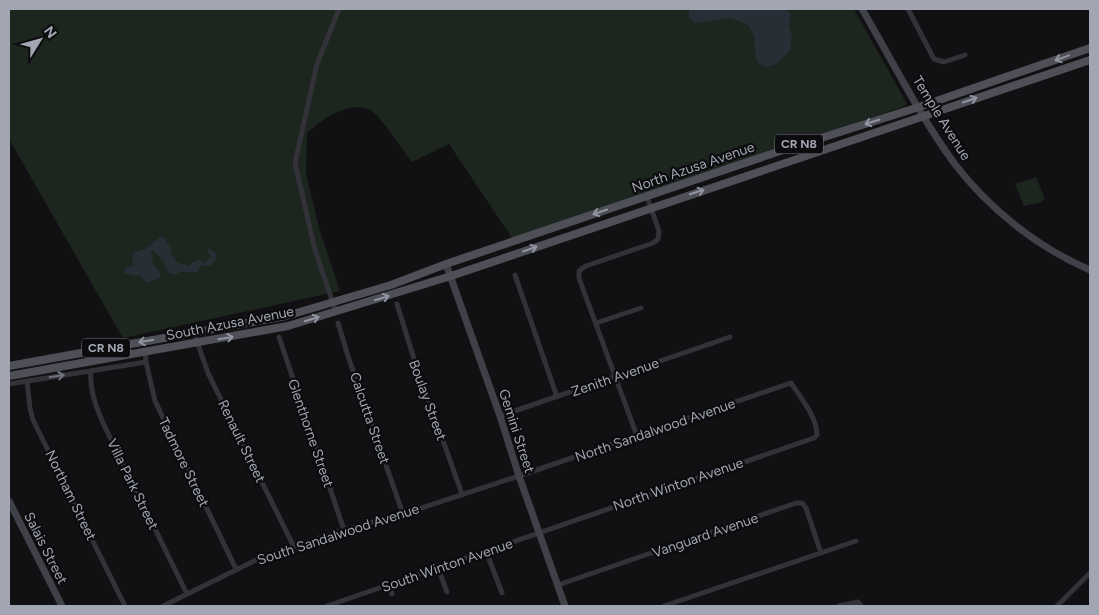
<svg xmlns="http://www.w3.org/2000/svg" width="1099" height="615" font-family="Figtree,sans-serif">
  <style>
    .green { fill: #1d251f }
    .water { fill: #282e36 }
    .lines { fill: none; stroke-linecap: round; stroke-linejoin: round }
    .street { stroke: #323238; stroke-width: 5 }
    .secondary { stroke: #404148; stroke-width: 7 }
    .primary { stroke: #4e4f57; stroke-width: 8 }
    .oneway { stroke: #9195a1 }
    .oneway2 { stroke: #70727c }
    .labels { text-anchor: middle; stroke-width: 4.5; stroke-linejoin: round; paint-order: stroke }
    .shield { fill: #0c0c0e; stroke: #757882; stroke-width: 1 }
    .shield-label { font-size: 12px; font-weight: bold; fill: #a2a6b3 }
    .street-label { font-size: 14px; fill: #a2a6b3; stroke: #0c0c0e }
  </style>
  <rect width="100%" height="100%" fill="#111113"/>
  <path class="green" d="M 9,9 L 854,9 L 907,104 L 903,107 L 512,238 L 449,144 L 412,162 C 404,152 380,115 370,110 C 348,100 323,119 307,133 L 306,173 L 319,228 L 340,291 L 123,338 L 9,139 Z
    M 1036,177 L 1045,199 L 1042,200 L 1042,202 L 1024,206 L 1015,184 Z"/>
  <path class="water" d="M 689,9 L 778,9 L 786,10 L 791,14 L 789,25 L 792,36 L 790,50 L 776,64 L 766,67 L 760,65 L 756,60 L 754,35 L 748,25 L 731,18 L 696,23 L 689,19 Z
    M 161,236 L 166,239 L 167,243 L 171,247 L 171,254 L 178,263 L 190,266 L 191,262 L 195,262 L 197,259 L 204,263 L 211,257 L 207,250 L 209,248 L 216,254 L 217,257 L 210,266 L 200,266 L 197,272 C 192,273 189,272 184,272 C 178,271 182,272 176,274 C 169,276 164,267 164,261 L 152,250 L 150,252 L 153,256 C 151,265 155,266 160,273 L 160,278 L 147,283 L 139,275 L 136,276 L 124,273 L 125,269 L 134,265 C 127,249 141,253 148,247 C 153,243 156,240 161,236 Z"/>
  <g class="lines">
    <path class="street" d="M 908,9 L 934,59 L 944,62 L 965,55
      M 515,275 L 557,397
      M 397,304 L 414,359 L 462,494
      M 336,312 L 315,250 L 295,163 L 317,64 L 339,9
      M 338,323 L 348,356 L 403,514
      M 596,323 L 641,308
      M 194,333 L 208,373 L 294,547
      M 279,337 L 344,530
      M 145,351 L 146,362 L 155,401 L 236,569
      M 91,371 C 89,389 96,406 103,423 L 187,594
      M 27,381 L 30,408 L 33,420 L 125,606
      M 9,384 L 146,362
      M 500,416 L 730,337
      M 637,436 L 579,278 L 579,271 L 586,266 L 653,243 L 658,239 L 659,231 L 647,197
      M 486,551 L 502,593
      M 438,568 L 447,592
      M 558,585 L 796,503 L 802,503 L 806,508 L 821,553
      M 389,586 L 392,594
      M 163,606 L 260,558 L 277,552 L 344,530 L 403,514 L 519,476 L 791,383 C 801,398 817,417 817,435 L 814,438 L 327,606
      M 664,606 L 856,541
      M 839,606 L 858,602 L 861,606
      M 1057,606 L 1090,573"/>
    <path class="secondary" d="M 862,9 C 892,60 919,115 954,163 C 989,209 1037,247 1090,270
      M 446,264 L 500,416 L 519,476 L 565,606
      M 9,501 L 62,606"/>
    <path class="primary" d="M 9,366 L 286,316 L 391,285 L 446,264 L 783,150 L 919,107 L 1090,48
      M 9,376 L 288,326 L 451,276 L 1090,60"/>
  </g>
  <defs><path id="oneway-shaft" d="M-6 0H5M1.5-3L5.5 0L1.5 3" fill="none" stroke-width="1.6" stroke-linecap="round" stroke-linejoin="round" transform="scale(1.25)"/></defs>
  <g class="oneway">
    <use href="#oneway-shaft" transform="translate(1062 58) rotate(160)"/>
    <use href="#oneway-shaft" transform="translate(970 100) rotate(-19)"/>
    <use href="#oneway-shaft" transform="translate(872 122) rotate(163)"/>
    <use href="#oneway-shaft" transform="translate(697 192) rotate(-18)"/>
    <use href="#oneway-shaft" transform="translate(600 212) rotate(161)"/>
    <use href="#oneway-shaft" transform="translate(530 249) rotate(-19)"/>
    <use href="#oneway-shaft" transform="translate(382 298) rotate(-17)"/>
    <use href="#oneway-shaft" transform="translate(312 319) rotate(-17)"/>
    <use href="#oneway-shaft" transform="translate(226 338) rotate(-10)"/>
    <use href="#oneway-shaft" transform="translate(146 341) rotate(170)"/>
  </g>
  <use class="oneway2" href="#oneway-shaft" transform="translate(57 376) rotate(-9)"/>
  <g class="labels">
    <g class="shield">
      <rect x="775" y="134.5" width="48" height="19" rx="4"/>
      <rect x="82" y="338.5" width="48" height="19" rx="4"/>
    </g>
    <g class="shield-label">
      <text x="799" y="148">CR N8</text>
      <text x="106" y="352">CR N8</text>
    </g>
    <g class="street-label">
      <text transform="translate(942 118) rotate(58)" y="5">Temple Avenue</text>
      <text transform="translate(693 167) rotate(-19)" y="5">North Azusa Avenue</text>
      <text transform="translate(230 323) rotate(-11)" y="5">South Azusa Avenue</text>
      <text transform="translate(615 377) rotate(-19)" y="5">Zenith Avenue</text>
      <text transform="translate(428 400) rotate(70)" y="5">Boulay Street</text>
      <text transform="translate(370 418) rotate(71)" y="5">Calcutta Street</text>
      <text transform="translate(655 430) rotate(-19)" y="5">North Sandalwood Avenue</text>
      <text transform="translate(517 431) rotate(72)" y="5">Gemini Street</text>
      <text transform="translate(311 433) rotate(71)" y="5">Glenthorne Street</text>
      <text transform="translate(242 441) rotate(64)" y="5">Renault Street</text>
      <text transform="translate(184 462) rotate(64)" y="5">Tadmore Street</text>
      <text transform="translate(133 484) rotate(64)" y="5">Villa Park Street</text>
      <text transform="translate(678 484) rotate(-19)" y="5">North Winton Avenue</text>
      <text transform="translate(71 495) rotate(64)" y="5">Northam Street</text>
      <text transform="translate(338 534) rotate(-18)" y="5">South Sandalwood Avenue</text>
      <text transform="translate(705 535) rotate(-19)" y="5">Vanguard Avenue</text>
      <text transform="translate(46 548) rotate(63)" y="5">Salais Street</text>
      <text transform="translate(447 565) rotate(-19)" y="5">South Winton Avenue</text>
    </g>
  </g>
  <rect width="1099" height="615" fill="none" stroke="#a2a6b3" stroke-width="20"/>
  <g transform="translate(40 40) rotate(53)" stroke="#0c0c0e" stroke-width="4" paint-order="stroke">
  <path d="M0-4L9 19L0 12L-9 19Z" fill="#a2a6b3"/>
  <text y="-8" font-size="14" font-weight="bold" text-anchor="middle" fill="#a2a6b3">N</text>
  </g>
</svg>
